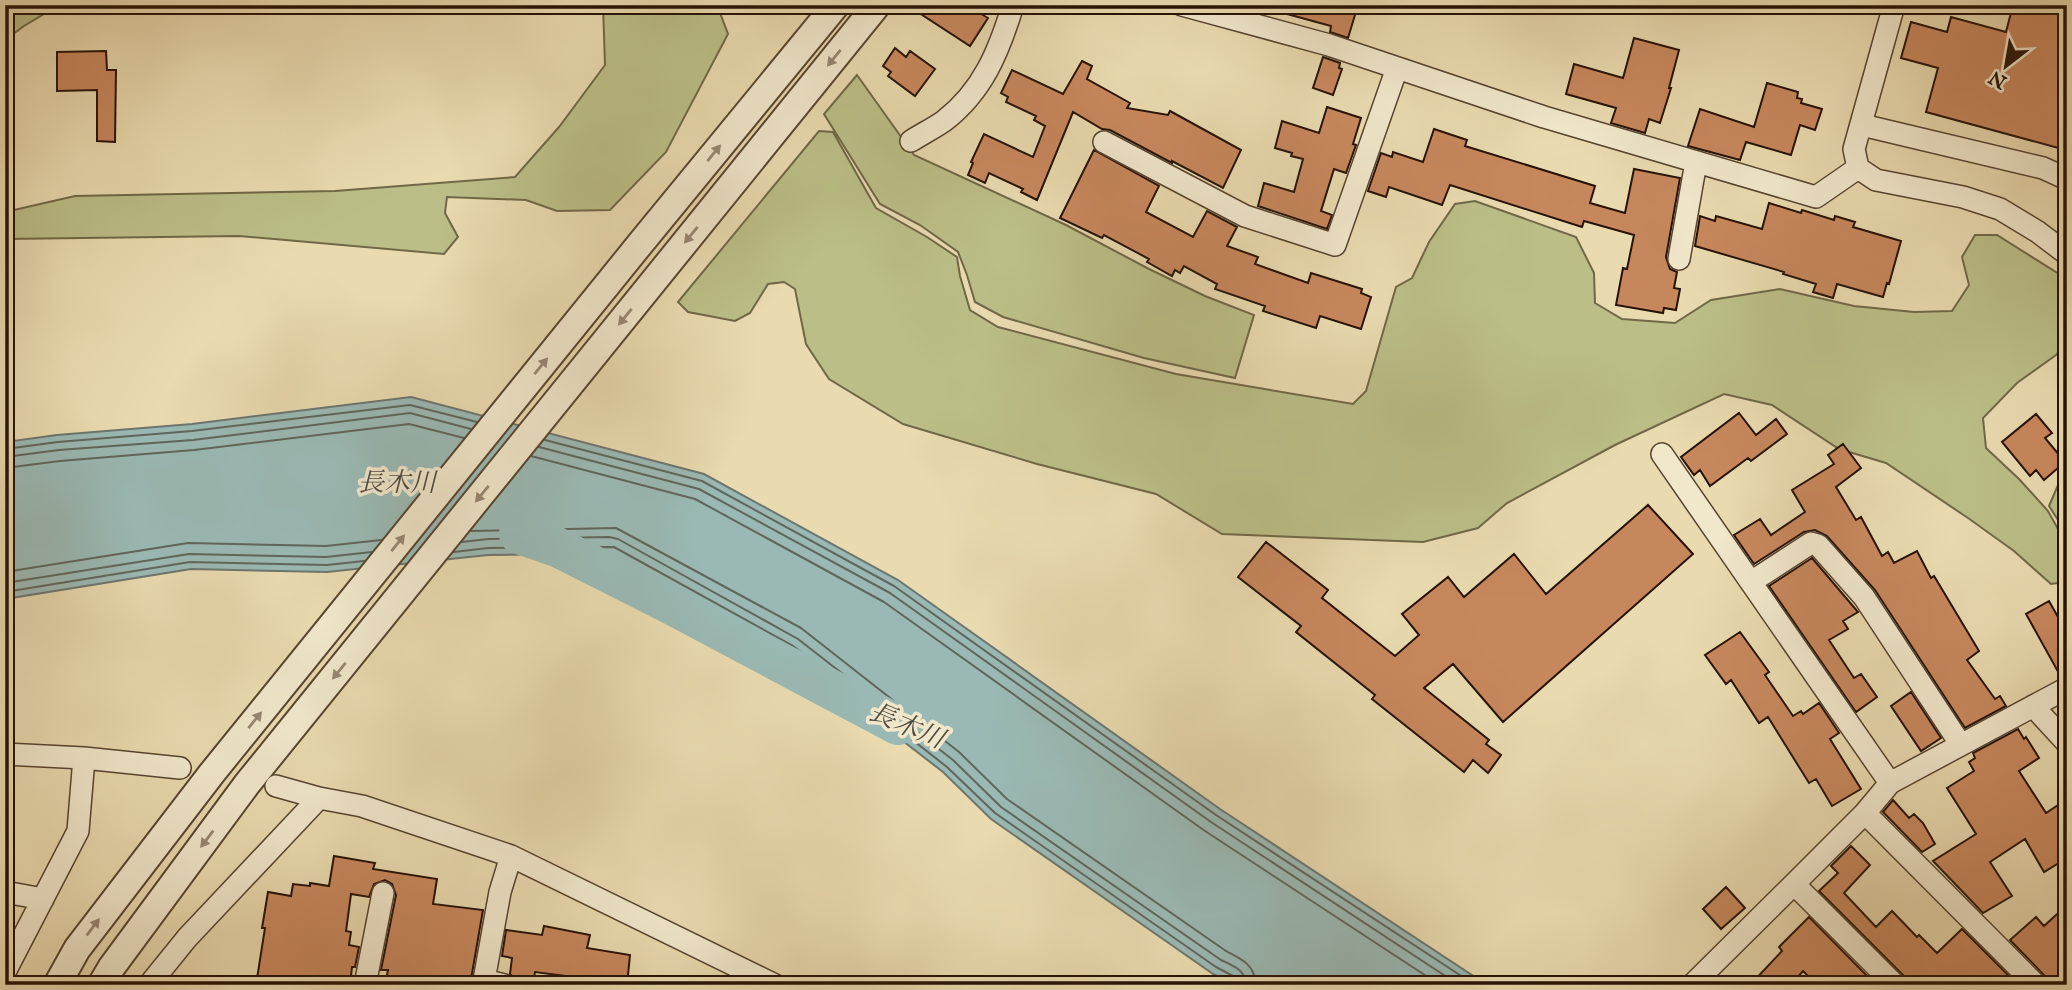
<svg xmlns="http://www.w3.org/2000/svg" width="2072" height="990" font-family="'IM FELL English','Noto Serif JP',serif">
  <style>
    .green { fill: #bbbe87; stroke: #706846; stroke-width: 2 }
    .water { fill: #9ab9b4; stroke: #6c766e; stroke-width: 2 }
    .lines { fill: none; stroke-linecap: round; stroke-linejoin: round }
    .shore { stroke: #60665d; stroke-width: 2 }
    .river { stroke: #9ab9b4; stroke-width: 40 }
    .building { fill: #c7875d; stroke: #261206; stroke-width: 2 }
    .minor-casing { stroke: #574430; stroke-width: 24 }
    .tertiary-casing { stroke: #574430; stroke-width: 30 }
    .minor { stroke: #f1e7cb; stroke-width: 21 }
    .tertiary { stroke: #f1e7cb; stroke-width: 26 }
    .oneway { fill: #968772 }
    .labels { text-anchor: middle; stroke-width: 7; stroke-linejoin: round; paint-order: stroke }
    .water-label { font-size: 26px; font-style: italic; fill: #4f4c43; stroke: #f1e7cb }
  </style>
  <rect width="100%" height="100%" fill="#e9daaf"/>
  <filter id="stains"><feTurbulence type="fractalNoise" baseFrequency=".00286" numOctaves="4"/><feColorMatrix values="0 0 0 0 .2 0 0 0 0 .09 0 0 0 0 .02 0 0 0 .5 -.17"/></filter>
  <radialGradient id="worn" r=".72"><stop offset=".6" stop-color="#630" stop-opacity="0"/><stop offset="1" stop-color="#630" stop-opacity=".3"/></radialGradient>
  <path class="green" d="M 5,5 L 59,5 L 24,26 L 5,40 Z
    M 603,5 L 717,5 L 728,34 L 666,152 L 610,210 L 557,211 L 526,200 L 447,197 L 445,213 L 458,237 L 444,254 L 239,236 L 5,239 L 5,212 L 75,196 L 335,191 L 515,177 L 559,127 L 605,65 Z
    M 857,75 L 914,155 L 1066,225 L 1149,269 L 1205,296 L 1254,315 L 1235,378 L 1144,358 L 1003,317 L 975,302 L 967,275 L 958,252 L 920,225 L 880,204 L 824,114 Z
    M 819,131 L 833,132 L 876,208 L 927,237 L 957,257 L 960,276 L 970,310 L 998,327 L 1176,374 L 1353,404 L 1366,391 L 1396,287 L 1412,278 L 1429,242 L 1455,204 L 1475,201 L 1576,237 L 1594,273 L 1595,303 L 1622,319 L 1675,323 L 1711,300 L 1780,289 L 1854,306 L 1914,312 L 1952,311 L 1969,285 L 1962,257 L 1975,235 L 1997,235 L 2067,279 L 2067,339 L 2056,355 L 2017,383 L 1983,418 L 1986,448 L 2019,479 L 2048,511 L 2067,545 L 2067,575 L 2064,582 L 2051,584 L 2014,551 L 1968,518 L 1886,463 L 1839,449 L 1772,405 L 1724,394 L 1615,445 L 1507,503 L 1478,528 L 1423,542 L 1222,534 L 1156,494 L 1037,464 L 903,424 L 829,379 L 806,344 L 795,289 L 784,282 L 768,284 L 750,313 L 735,321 L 688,312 L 678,302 Z
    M 2067,477 L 2067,534 L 2049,506 L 2058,485 Z"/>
  <path class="water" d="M 411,397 L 704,474 L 898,580 L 1220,809 L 1487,985 L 1236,985 L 1213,974 L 991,819 L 943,772 L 788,652 L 610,553 L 488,555 L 327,572 L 191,569 L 5,599 L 5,442 L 57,435 L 192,424 Z"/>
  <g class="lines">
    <path class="shore" d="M 545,440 L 702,481 L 894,586 L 1216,815 L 1475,985
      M 539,447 L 699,489 L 890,593 L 1211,822 L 1459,985
      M 5,449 L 58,442 L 192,431 L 410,405 L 477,422
      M 531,456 L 695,499 L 884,602 L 1205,831 L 1440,985
      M 5,457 L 59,450 L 193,440 L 410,413 L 471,429
      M 5,468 L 60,461 L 194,450 L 409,424 L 464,438
      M 471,531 L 616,528 L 801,628 L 959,752 L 1007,799 L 1226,951 C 1242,959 1255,965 1256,985
      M 462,542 L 488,539 L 609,537 L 618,539 L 798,639 L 953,760 L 1001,807 L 1221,960 C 1233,966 1245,969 1246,985
      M 454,552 L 488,548 L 614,547 L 793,646 L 947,767 L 995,813 L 1216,967 L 1233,976 L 1237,985
      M 5,572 L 188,543 L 326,546 L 381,540
      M 5,583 L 189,554 L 326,557 L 372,552
      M 5,592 L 190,562 L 327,565 L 364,561"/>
    <path class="river" d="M 519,534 L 557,547 L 672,605 L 898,725"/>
  </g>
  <path class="building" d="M 907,5 L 980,5 L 976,11 L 988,18 L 970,46 Z
    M 1277,5 L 1358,5 L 1348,38 L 1330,32 L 1331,26 L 1276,11 Z
    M 2013,5 L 2067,5 L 2067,131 L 2062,149 L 1926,112 L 1938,68 L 1901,58 L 1911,22 L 1947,32 L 1951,17 L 2006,32 Z
    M 1634,38 L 1679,50 L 1669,88 L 1671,88 L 1660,123 L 1649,119 L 1645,133 L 1611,123 L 1616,108 L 1566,94 L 1574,64 L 1623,78 Z
    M 895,48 L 906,57 L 910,51 L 935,69 L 915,96 L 888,76 L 891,72 L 883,66 Z
    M 106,51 L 107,70 L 116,70 L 115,142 L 97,141 L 97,90 L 57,91 L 57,52 Z
    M 1323,57 L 1340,63 L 1339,68 L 1342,69 L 1333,95 L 1313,88 Z
    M 1082,61 L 1092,66 L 1087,79 L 1130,103 L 1127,108 L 1168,115 L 1170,111 L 1241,150 L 1223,188 L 1172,161 L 1172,163 L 1110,130 L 1102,129 L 1073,112 L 1037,200 L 1021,192 L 1023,189 L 989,173 L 985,183 L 968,175 L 973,163 L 971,162 L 984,134 L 1033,157 L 1045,126 L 1034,120 L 1036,116 L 1006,102 L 1008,97 L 1001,93 L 1012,70 L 1063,94 Z
    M 1767,83 L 1798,92 L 1797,98 L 1802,99 L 1801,103 L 1822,109 L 1815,130 L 1800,125 L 1791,155 L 1746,142 L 1740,160 L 1688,146 L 1700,109 L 1754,127 Z
    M 1327,107 L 1361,118 L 1353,144 L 1356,145 L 1346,173 L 1334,169 L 1321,211 L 1332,215 L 1327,229 L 1258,206 L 1264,183 L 1294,192 L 1303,159 L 1291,156 L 1292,153 L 1275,148 L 1282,121 L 1319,133 Z
    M 1434,129 L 1467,140 L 1465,146 L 1595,186 L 1590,203 L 1625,213 L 1634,169 L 1680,178 L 1666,257 L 1670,269 L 1677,272 L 1674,288 L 1680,289 L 1676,310 L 1664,308 L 1663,313 L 1616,305 L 1623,268 L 1627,269 L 1634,235 L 1584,221 L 1582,227 L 1450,185 L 1442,205 L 1389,187 L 1386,197 L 1368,191 L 1381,153 L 1392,157 L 1393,152 L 1423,162 Z
    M 1094,150 L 1159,186 L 1146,212 L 1193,237 L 1207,211 L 1237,227 L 1227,246 L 1258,257 L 1255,264 L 1308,283 L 1311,273 L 1362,289 L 1361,293 L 1371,297 L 1361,329 L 1320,316 L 1316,328 L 1263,311 L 1265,306 L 1215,289 L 1217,284 L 1184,266 L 1180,273 L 1175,270 L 1172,276 L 1147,262 L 1149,259 L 1104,235 L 1102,238 L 1060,218 Z
    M 1769,203 L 1801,213 L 1802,210 L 1834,220 L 1835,216 L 1855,222 L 1853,227 L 1901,241 L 1889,284 L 1887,283 L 1883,297 L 1837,284 L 1833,298 L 1813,292 L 1816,284 L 1783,274 L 1784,272 L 1695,246 L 1700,216 L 1715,221 L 1716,216 L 1762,229 Z
    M 1739,413 L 1756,435 L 1776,419 L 1787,434 L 1751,461 L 1748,458 L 1710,486 L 1700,470 L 1694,475 L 1681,457 Z
    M 2036,414 L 2052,433 L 2045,438 L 2065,462 L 2044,480 L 2036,470 L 2030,476 L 2002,442 Z
    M 1843,444 L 1861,468 L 1836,487 L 1856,520 L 1861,517 L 1882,556 L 1888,552 L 1894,563 L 1917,551 L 1931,578 L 1934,576 L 1979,651 L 1967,660 L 1995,699 L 2000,696 L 2006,706 L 1965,728 L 1875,590 L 1827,536 L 1815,530 L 1804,532 L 1754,564 L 1734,535 L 1760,519 L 1771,535 L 1805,512 L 1792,490 L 1834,464 L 1828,455 Z
    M 1648,505 L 1693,554 L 1503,722 L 1453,664 L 1424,688 L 1489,740 L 1486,744 L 1501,755 L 1488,773 L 1473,760 L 1464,772 L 1372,699 L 1375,695 L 1296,632 L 1301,626 L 1238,577 L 1266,542 L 1328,590 L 1322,598 L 1395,656 L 1419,635 L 1402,614 L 1448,577 L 1464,597 L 1514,554 L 1546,594 Z
    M 1812,558 L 1858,612 L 1843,621 L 1848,629 L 1829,640 L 1854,678 L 1861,674 L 1877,697 L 1856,712 L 1769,586 Z
    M 2049,601 L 2067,633 L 2067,675 L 2061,677 L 2026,614 Z
    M 1740,632 L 1769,672 L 1765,675 L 1793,716 L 1801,711 L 1803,714 L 1819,703 L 1839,733 L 1830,739 L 1861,789 L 1832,806 L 1816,779 L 1809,783 L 1768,717 L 1759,723 L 1731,680 L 1726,684 L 1705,655 Z
    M 1911,692 L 1941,738 L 1921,751 L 1891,706 Z
    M 2018,729 L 2024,739 L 2026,737 L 2039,758 L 2019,771 L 2046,813 L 2067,799 L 2067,858 L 2044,872 L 2025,839 L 1990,862 L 2012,896 L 1983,913 L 1933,861 L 1976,834 L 1947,788 L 1974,771 L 1969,762 L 1975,758 L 1973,753 Z
    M 1893,800 L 1909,818 L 1914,814 L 1923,823 L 1935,844 L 1922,852 L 1883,812 Z
    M 1851,846 L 1870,865 L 1844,893 L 1876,927 L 1892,911 L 1917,937 L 1919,935 L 1937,953 L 1962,929 L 2008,975 L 1998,985 L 1908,985 L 1904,976 L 1819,891 L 1838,873 L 1831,866 Z
    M 334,856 L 375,863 L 373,869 L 437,879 L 433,904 L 483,910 L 470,985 L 385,985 L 388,970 L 381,970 L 396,895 L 392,884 L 385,880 L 374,884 L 369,897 L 351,894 L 346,931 L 351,932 L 349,945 L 359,947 L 355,967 L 352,967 L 350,985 L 256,985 L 265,928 L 262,928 L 268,892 L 291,896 L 293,884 L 310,886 L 310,883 L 329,886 Z
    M 1726,887 L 1745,908 L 1721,929 L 1703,909 Z
    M 2067,905 L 2067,985 L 2050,985 L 2045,976 L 2010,940 L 2036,917 L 2044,926 Z
    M 1809,917 L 1876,985 L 1817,985 L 1803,971 L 1791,985 L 1750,985 L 1782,951 L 1779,947 Z
    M 544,926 L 590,935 L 587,948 L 630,955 L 627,985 L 605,985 L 589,982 L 590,979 L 535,972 L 534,978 L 529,978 L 529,981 L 515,979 L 510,974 L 512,958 L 502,956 L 506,930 L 542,935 Z"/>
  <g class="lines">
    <g class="minor-casing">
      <path id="minor" d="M 1182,5 L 1329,45 L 1544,117 L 1816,197 L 1858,168
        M 1894,5 L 1854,149 L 1858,168 L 1876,180 L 1963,197 L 2000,209 L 2038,232 L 2067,254
        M 1862,125 L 2043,168 L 2067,179
        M 911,141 C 922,134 934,128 944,121 C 983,91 999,51 1013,5
        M 1104,142 L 1245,216 L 1335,245 L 1397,68
        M 1679,259 L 1696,162
        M 1662,454 L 1890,783
        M 1751,582 L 1811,543 L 1818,545 L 1864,597 L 1961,745
        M 2033,706 L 2067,743
        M 5,754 L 84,758 L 78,831 L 5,972
        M 84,758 L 180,768
        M 276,786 L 319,798 L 362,806 L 511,856 L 775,985
        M 1865,813 L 2036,985
        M 1794,884 L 1895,985
        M 5,892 L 43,899
        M 149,985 L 187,938 L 319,798
        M 365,985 L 383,893
        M 504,985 L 484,980 L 500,892 L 511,856
        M 1692,985 L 1794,884 L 1865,813 L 1890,783 L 2067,688"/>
    </g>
    <g class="tertiary-casing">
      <path id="tertiary" d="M 57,985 L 77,949 L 212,773 L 640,244 L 836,5
        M 101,985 L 111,968 L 247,784 L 877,5"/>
    </g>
    <use href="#minor" class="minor"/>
    <use href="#tertiary" class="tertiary"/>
  </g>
  <defs><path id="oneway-solid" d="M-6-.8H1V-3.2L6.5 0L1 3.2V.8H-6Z" transform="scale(1.75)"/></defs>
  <g class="oneway">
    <use href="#oneway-solid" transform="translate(834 58) rotate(129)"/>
    <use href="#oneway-solid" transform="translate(714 153) rotate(-51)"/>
    <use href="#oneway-solid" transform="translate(691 235) rotate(129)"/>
    <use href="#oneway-solid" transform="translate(625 317) rotate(129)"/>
    <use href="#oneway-solid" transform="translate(541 366) rotate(-51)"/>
    <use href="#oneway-solid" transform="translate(482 494) rotate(129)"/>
    <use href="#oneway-solid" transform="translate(398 543) rotate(-51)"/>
    <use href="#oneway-solid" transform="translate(339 671) rotate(129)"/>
    <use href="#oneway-solid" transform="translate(255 720) rotate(-51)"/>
    <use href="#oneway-solid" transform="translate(207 839) rotate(127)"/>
    <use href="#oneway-solid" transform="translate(93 927) rotate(-53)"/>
  </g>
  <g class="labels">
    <g class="water-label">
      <text x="397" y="491">長木川</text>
      <text transform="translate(907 725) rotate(23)" y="9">長木川</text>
    </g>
  </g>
  <rect width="2072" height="990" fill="none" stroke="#e9daaf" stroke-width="28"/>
  <rect x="7" y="7" width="2058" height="976" fill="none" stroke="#261206" stroke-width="3.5"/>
  <rect x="14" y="14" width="2044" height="962" fill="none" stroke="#261206" stroke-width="2"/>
  <g transform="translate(2006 66) rotate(211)" stroke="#f1e7cb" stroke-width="5" paint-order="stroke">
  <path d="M0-5L12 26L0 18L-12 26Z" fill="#261206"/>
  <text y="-10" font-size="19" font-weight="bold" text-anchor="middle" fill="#261206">N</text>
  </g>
  <rect width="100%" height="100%" filter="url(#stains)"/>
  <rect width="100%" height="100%" fill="url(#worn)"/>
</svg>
